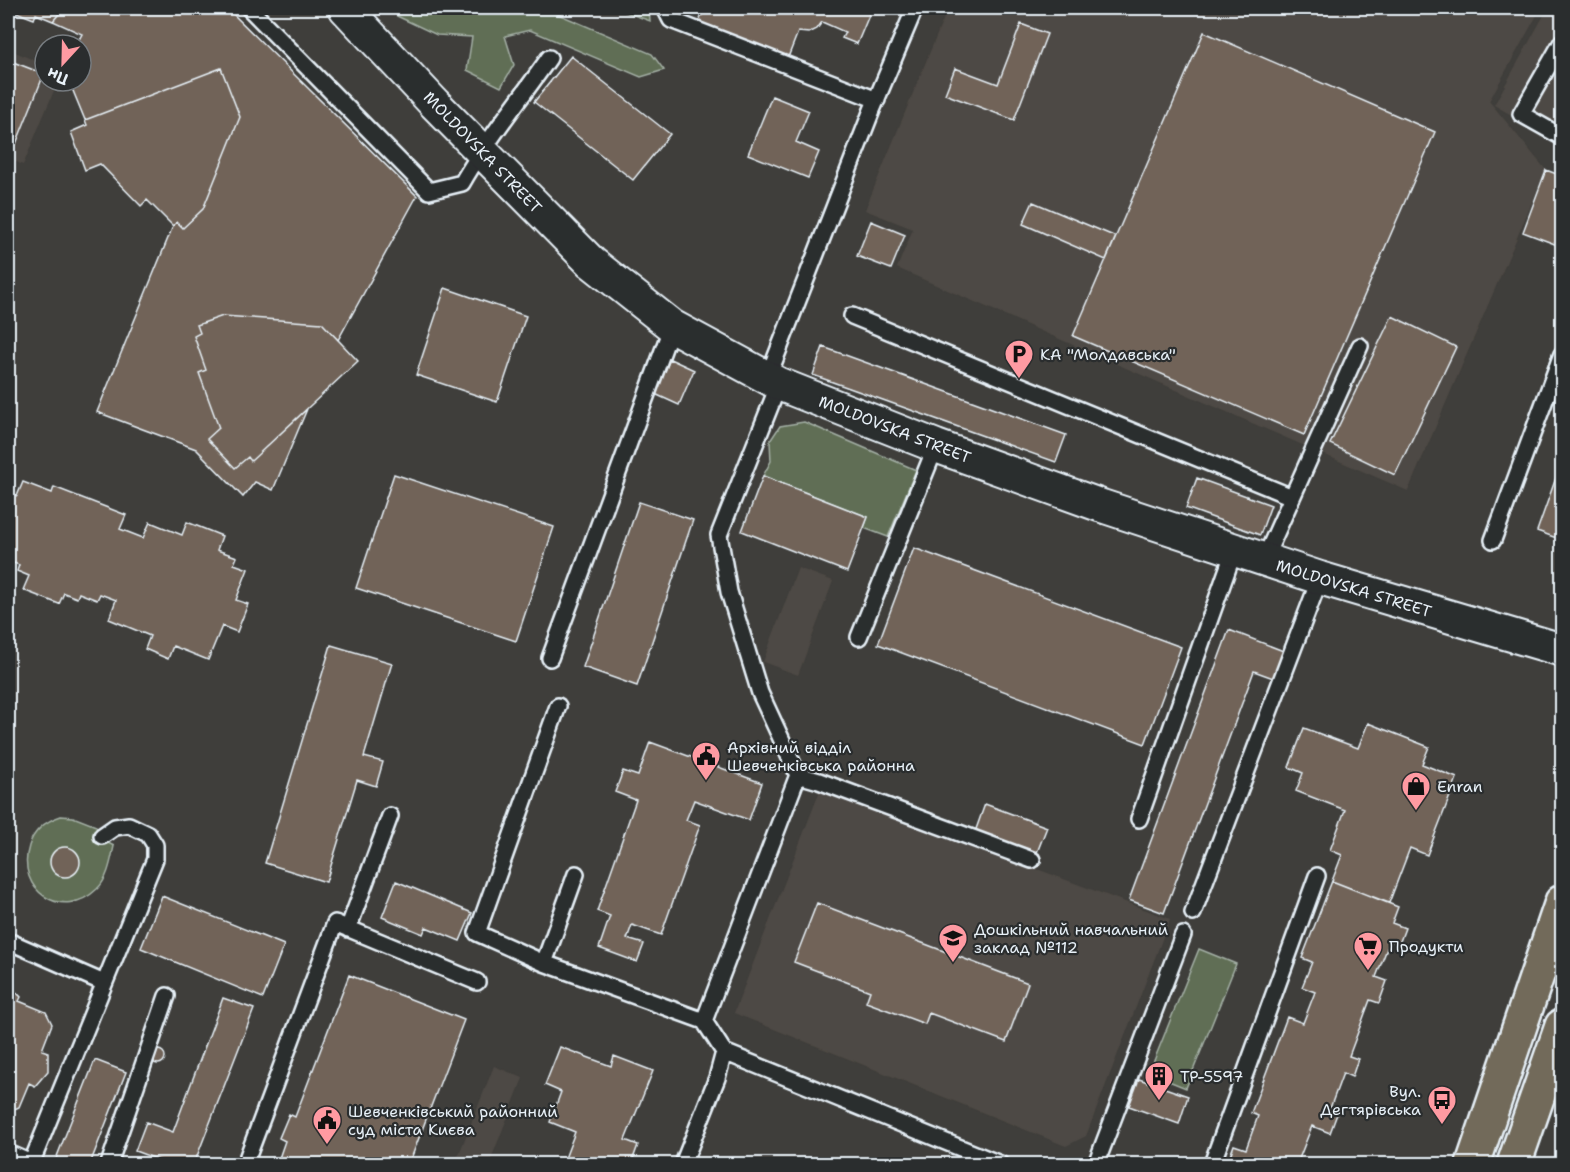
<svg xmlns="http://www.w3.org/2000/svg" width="1570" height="1172" font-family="'Shantell Sans',sans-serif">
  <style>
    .built { fill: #4e4944 }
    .green { fill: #616e55; stroke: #a4b0a6; stroke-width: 1.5 }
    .building { fill: #716458; stroke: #e8f1f8; stroke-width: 1.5 }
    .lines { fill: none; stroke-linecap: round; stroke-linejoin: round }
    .lane-casing { stroke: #e8f1f8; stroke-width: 20 }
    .street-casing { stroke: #e8f1f8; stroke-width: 36 }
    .primary-casing { stroke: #e8f1f8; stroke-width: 38 }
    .lane { stroke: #2a2d2e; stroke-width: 15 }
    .street { stroke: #2a2d2e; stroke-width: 32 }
    .primary { stroke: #726b5a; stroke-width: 33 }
    .labels { text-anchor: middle; stroke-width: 4.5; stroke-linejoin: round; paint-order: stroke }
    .street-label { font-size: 16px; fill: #e8f1f8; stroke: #2a2d2e }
    .poi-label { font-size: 16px; fill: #e8f1f8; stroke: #2a2d2e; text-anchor: start }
  </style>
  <rect width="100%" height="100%" fill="#3f3e3b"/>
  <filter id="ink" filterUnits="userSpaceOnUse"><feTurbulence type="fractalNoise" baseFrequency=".0167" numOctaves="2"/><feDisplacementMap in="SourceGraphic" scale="12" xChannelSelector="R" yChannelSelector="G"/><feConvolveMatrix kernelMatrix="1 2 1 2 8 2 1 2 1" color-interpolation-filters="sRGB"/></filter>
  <g filter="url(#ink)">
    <path class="built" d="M 948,8 L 1541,8 L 1489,101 L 1546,170 L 1408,491 L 897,268 L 913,229 L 865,210 Z
      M 1548,8 L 1562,8 L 1562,118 L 1552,138 L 1494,105 Z
      M 8,49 L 45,65 L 45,81 L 58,81 L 23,165 L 8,158 Z
      M 798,568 L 833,581 L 798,675 L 763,662 Z
      M 821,788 L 1170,919 L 1086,1136 L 1066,1146 L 734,1013 Z
      M 494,1066 L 523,1078 L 489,1164 L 455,1164 Z"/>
    <path class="green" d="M 400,8 L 544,8 L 652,54 L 664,70 L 641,77 L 530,30 L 505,36 L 514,65 L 501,87 L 467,70 L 472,37 L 437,35 L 397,16 Z
      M 615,8 L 649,8 L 650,21 Z
      M 804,422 L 916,470 L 888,537 L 864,528 L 868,517 L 763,476 L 771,461 L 770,441 L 780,426 Z
      M 61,816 L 73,817 L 96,826 L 98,838 L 114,846 C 111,860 108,879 97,889 C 63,922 15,891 29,846 C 34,829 46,821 61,816 Z
      M 1199,949 L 1236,964 L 1186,1088 L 1149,1073 Z"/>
    <path class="building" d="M 8,8 L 64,8 L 53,21 L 36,14 L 34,19 L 16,12 L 13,19 L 8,17 Z
      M 64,8 L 227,8 L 417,196 L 338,340 L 322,323 L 223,316 L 197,325 L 200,333 L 194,336 L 206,370 L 199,373 L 219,428 L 207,439 L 235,468 L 248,457 L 251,461 L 307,409 L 273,490 L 255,482 L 243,497 L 196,449 L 97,412 L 173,226 L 177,222 L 183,228 L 203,209 L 240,117 L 221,68 L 85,120 L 69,81 L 81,81 L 81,45 L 76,45 L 82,34 L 53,21 Z
      M 705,8 L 872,8 L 857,44 L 842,38 L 845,32 L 822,22 L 817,29 L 809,33 L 798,32 L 787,60 L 698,24 Z
      M 1021,24 L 1047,34 L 1014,120 L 945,94 L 955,68 L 998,84 Z
      M 1204,32 L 1435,132 L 1304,435 L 1073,336 Z
      M 571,56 L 670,134 L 633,180 L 534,102 Z
      M 8,60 L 44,74 L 16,144 L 8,140 Z
      M 221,68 L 240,117 L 203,209 L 183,228 L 177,222 L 173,226 L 147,200 L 141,206 L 100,164 L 85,170 L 71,132 L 87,125 L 85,120 Z
      M 772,96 L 809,111 L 796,142 L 819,152 L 808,178 L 748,154 Z
      M 1546,170 L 1562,176 L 1562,240 L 1560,246 L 1523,232 Z
      M 1033,202 L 1116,237 L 1106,260 L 1023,224 Z
      M 871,221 L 905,235 L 891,269 L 857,256 Z
      M 445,288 L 526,316 L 497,402 L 416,375 Z
      M 223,316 L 322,323 L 358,361 L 251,461 L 248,457 L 235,468 L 207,439 L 219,428 L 199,373 L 206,370 L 194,336 L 200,333 L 197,325 Z
      M 1392,316 L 1456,347 L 1395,475 L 1330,444 Z
      M 823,347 L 1066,435 L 1056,462 L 813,375 Z
      M 670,359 L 694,370 L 679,405 L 655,394 Z
      M 1562,461 L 1562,540 L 1537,531 Z
      M 394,474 L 554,527 L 516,641 L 356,588 Z
      M 763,476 L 868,517 L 847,572 L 742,531 Z
      M 1197,478 L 1271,505 L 1260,535 L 1186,508 Z
      M 23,482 L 52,493 L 54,487 L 126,515 L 120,529 L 143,538 L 150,522 L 182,535 L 187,522 L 222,536 L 217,550 L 237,557 L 234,564 L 248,569 L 236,600 L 248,604 L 237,632 L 222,626 L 208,660 L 173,646 L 168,659 L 145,649 L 150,636 L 109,619 L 116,600 L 100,594 L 97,600 L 79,593 L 77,598 L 64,593 L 59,604 L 23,590 L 29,576 L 17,571 L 19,565 L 8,561 L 8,492 L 17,496 Z
      M 639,502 L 693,520 L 637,686 L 583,667 Z
      M 914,548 L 1181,647 L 1145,744 L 878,644 Z
      M 1229,630 L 1286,652 L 1276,679 L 1254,671 L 1164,913 L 1129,900 Z
      M 331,645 L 392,663 L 364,757 L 383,762 L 376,786 L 357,780 L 326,882 L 265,863 Z
      M 1368,723 L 1429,747 L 1422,764 L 1457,778 L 1427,855 L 1410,848 L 1389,903 L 1332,881 L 1342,855 L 1330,850 L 1345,810 L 1296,791 L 1303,773 L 1289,767 L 1304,728 L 1358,748 Z
      M 650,742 L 762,783 L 749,820 L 694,800 L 686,820 L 700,825 L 661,935 L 632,925 L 627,939 L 644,944 L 637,962 L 599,948 L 610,916 L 597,911 L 636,800 L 615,792 L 623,771 L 638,776 Z
      M 985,804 L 1047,827 L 1036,855 L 975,832 Z
      M50 862a15 15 0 1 1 30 0a15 15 0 1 1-30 0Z
      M 396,881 L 472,913 L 460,941 L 426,927 L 423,934 L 382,917 Z
      M 1332,881 L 1398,907 L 1392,923 L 1405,928 L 1399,944 L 1390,941 L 1376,977 L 1387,981 L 1379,1003 L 1370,1000 L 1349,1056 L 1358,1059 L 1352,1077 L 1343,1073 L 1329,1111 L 1337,1114 L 1330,1133 L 1312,1126 L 1297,1164 L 1227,1164 L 1234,1145 L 1246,1149 L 1258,1116 L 1251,1113 L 1287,1017 L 1303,1023 L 1315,992 L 1302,987 L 1312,962 L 1302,958 Z
      M 162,896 L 284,945 L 263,998 L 141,948 Z
      M 817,903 L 1028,983 L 1006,1042 L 929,1013 L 925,1024 L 866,1002 L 870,991 L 794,962 Z
      M 349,975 L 464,1020 L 409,1164 L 277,1164 L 285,1141 L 279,1138 L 289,1114 L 295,1117 Z
      M 8,984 L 21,997 L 19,1001 L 46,1012 L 52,1024 L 42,1050 L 48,1052 L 48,1071 L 35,1086 L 29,1083 L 19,1107 L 8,1112 Z
      M 223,998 L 254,1009 L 194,1164 L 160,1164 L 162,1161 L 135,1151 L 146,1122 L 173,1132 Z
      M 560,1047 L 611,1066 L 614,1056 L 653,1071 L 625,1140 L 638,1145 L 633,1159 L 638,1162 L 637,1164 L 572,1164 L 564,1161 L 575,1132 L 550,1122 L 561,1092 L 545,1085 Z
      M151 1057a7 7 0 1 1 14 0a7 7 0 1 1-14 0Z
      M 95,1060 L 126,1072 L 90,1164 L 54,1164 Z
      M 1139,1079 L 1188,1096 L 1179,1124 L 1129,1106 Z"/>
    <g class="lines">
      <g class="lane-casing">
        <path id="lane" d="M 249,8 L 429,191 L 462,183 C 487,139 520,100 549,58
          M 665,8 L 671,20 L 877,100
          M 1562,42 L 1521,114 L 1562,137
          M 852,316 L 1292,497
          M 768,377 L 872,110 L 915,8
          M 779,384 L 719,535 L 729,592 L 760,693 L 798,775 L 704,1021 L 724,1052 L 1000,1164
          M 1493,540 L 1562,354
          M 1264,560 L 1360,346
          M 859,637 L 936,446
          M 550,658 L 672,326
          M 798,775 L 819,781 L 1032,860
          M 1139,819 L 1234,551
          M 576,874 L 544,963 L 704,1021
          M 1193,913 L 1320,578
          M 348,929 L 390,816
          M 8,941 L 104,983
          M 544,963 L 477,933 L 558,706
          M 8,1153 L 31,1163
          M 31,1164 L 155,859 L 155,845 L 148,834 L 129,825 L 115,827 L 102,836
          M 109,1164 L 167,996
          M 245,1164 L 335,923 L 477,982
          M 683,1164 L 717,1078 L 724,1052
          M 1096,1164 L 1183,935
          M 1212,1164 L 1317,876"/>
      </g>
      <g class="street-casing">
        <path id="street" d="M 345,8 L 435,104 L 591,262 L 672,326 L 779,384 L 936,446 L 1102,506 L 1320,578 L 1562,650"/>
      </g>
      <g class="primary-casing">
        <path id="primary" d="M 1473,1164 L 1562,902
          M 1514,1164 L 1562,1026"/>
      </g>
      <use href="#lane" class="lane"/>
      <use href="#street" class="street"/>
      <use href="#primary" class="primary"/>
    </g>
  </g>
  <defs>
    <g id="parking-pin" transform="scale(1.5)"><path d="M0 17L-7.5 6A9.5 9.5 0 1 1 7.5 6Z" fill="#ff9aa2" stroke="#2a2d2e"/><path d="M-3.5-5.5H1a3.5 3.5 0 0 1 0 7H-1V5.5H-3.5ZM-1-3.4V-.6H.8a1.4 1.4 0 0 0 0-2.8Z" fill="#111"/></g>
    <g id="civic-pin" transform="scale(1.5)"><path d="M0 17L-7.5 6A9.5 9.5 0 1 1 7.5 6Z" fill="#ff9aa2" stroke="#2a2d2e"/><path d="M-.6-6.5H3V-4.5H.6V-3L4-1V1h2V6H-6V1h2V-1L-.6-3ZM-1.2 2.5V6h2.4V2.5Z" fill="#111"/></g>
    <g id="shop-pin" transform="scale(1.5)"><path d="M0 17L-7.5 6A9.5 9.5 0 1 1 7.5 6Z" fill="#ff9aa2" stroke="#2a2d2e"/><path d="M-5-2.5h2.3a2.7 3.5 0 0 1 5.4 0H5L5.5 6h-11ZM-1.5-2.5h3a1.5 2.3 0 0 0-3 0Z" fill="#111"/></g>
    <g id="school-pin" transform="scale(1.5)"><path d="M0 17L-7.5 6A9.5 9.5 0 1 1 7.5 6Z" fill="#ff9aa2" stroke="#2a2d2e"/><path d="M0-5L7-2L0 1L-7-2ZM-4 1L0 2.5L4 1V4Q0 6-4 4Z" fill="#111"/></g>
    <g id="supermarket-pin" transform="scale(1.5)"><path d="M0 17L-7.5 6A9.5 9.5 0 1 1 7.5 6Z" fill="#ff9aa2" stroke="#2a2d2e"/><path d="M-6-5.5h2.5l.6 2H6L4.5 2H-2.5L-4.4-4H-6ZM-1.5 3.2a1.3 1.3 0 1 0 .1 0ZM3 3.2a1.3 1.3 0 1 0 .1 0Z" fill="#111"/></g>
    <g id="building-pin" transform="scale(1.5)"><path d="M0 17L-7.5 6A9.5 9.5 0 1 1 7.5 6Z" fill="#ff9aa2" stroke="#2a2d2e"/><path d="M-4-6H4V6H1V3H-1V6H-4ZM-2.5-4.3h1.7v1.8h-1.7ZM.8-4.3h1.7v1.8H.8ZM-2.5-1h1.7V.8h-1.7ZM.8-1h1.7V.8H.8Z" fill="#111"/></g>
    <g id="bus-pin" transform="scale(1.5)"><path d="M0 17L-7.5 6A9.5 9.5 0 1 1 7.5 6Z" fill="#ff9aa2" stroke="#2a2d2e"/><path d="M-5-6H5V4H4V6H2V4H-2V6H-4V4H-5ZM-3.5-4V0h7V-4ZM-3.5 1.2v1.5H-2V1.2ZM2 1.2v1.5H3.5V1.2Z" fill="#111"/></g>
  </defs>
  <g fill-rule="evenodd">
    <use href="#parking-pin" x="1019" y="354"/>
    <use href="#civic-pin" x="706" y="756"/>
    <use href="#shop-pin" x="1416" y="786"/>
    <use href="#school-pin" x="953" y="938"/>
    <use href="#supermarket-pin" x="1368" y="946"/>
    <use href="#building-pin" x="1159" y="1076"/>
    <use href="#bus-pin" x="1442" y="1100"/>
    <use href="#civic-pin" x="327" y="1120"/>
  </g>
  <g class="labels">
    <g class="street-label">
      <text transform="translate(483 152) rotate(46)" y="6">MOLDOVSKA STREET</text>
      <text transform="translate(895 429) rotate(21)" y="6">MOLDOVSKA STREET</text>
      <text transform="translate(1354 588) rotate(17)" y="6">MOLDOVSKA STREET</text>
    </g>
    <g class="poi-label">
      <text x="1040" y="360">КА "Молдавська"</text>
      <text x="727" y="753">Архівний відділ<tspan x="727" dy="18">Шевченківська районна</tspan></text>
      <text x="1437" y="792">Enran</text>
      <text x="974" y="935">Дошкільний навчальний<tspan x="974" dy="18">заклад №112</tspan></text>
      <text x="1389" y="952">Продукти</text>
      <text x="1180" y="1082">ТР-5597</text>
      <text x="1421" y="1097" text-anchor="end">Вул.<tspan x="1421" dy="18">Дегтярівська</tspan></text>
      <text x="348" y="1117">Шевченківський районний<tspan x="348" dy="18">суд міста Києва</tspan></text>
    </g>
  </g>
  <rect width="1570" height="1172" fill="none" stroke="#2a2d2e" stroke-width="30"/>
  <rect x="15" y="15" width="1540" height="1142" fill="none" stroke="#e8f1f8" stroke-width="2" filter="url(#ink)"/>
  <g transform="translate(63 63) rotate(202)"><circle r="28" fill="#2a2d2e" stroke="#767b7f" stroke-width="1.5"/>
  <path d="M0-4.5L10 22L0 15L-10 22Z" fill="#ff9aa2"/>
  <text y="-9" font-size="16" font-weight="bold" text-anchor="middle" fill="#e8f1f8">Пн</text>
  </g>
</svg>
